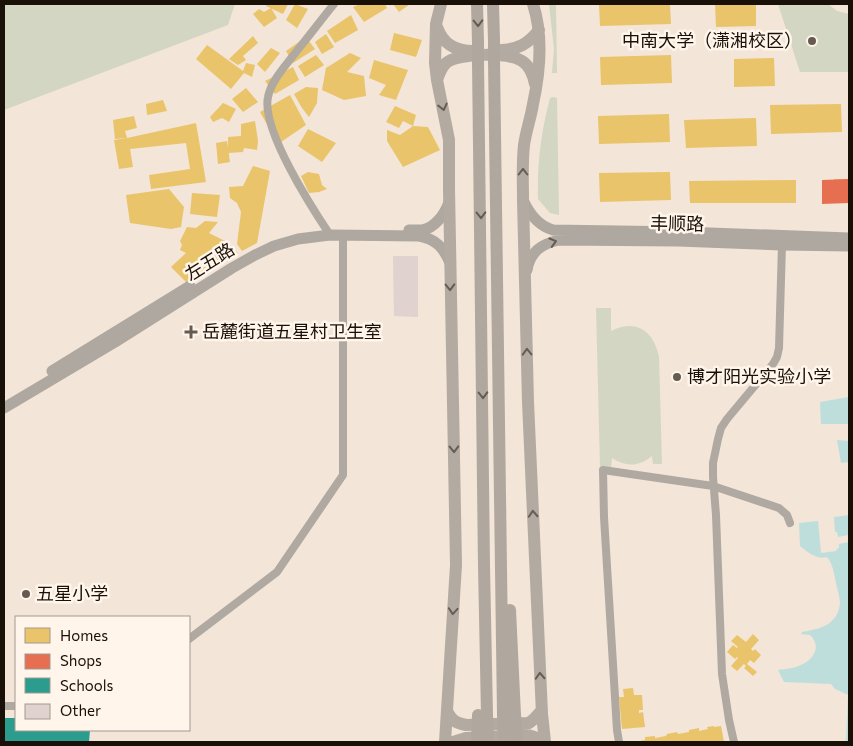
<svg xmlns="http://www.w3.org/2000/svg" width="853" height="746" font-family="Commissioner,'Noto Sans SC',sans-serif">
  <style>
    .green { fill: #d2d6c2 }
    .water { fill: #bededc }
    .homes { fill: #e9c46a }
    .shops { fill: #e76f51 }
    .schools { fill: #2a9d8f }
    .building { fill: #dfd2cf }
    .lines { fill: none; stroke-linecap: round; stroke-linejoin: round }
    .minor { stroke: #afa9a2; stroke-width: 8 }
    .secondary { stroke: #afa8a0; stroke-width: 11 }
    .primary { stroke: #b3aaa1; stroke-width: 12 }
    .trunk { stroke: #b0a79e; stroke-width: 12 }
    .trunk-bridge { stroke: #b0a79e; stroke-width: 12 }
    .oneway { stroke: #645c53 }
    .oneway2 { stroke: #665d54 }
    .oneway3 { stroke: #645c54 }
    .poi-dot { fill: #655b50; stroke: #fff5eb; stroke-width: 2 }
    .labels { text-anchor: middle; stroke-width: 5; stroke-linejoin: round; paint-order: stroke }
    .poi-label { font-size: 18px; fill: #191008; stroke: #fff5eb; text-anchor: start }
    .street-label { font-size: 18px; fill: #191008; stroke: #fff5eb }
  </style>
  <rect width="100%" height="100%" fill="#f3e5d7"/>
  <path class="green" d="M 4,4 L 235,4 L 228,25 L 4,110 Z
    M 549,4 L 556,4 L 557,73 L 552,73 L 554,49 Z
    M 778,4 L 828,4 L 837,11 L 849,14 L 849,72 L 800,72 Z
    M 553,97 L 557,98 L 559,215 L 550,213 L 538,199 C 537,164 541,132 550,98 Z
    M 596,308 L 611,308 L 611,331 C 636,318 654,331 659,357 L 662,464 L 653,464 L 652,456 C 639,467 625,467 612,458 L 611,468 L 600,466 Z"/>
  <path class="water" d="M 849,397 L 849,427 L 849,424 L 821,424 L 820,402 Z
    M 837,440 L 849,441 L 849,462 L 841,463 Z
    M 849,515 L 849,742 L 846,742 L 848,695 L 835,689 L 831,684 L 784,682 L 778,670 C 786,669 796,668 803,664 C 815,658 821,645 810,635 L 801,634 L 802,632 C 820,629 838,625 840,603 C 840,597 837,589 836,583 C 834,574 833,564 827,557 C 816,560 808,552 800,546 L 799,523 L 818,521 L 821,553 L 836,551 L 837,549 L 839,548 L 839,544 L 849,542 L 848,535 L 838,537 L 837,532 L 835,532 L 834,517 Z"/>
  <path class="homes" d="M 267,4 L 288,4 L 283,14 L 266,6 Z
    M 295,4 L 308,9 L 297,28 L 286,20 Z
    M 360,4 L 385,4 L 387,8 L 364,22 L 353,7 Z
    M 393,4 L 410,4 L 399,12 Z
    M 599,4 L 670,4 L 671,24 L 600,26 Z
    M 715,4 L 756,4 L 756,26 L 716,27 Z
    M 271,8 L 277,18 L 264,27 L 253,14 L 259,9 L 264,12 Z
    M 351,15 L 358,30 L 335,43 L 327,31 Z
    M 394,33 L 422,40 L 416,57 L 390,50 Z
    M 326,34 L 334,47 L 322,54 L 315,42 Z
    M 253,36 L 258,43 L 243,56 L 246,60 L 238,65 L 229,59 Z
    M 306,37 L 315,49 L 293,63 L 286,51 Z
    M 207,45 L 243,71 L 246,63 L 255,65 L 252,77 L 244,73 L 231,89 L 196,59 Z
    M 271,48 L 280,53 L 265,72 L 257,64 Z
    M 350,53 L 361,58 L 347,72 L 364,76 L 366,96 L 344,100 L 322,90 L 326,68 Z
    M 316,55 L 324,65 L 305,77 L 298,66 Z
    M 671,55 L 672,83 L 601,85 L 600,57 Z
    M 774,58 L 775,86 L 734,87 L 734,59 Z
    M 374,60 L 408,70 L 396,100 L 379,95 L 386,85 L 369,78 Z
    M 293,67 L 299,80 L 275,94 L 265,81 Z
    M 306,87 L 318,88 L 317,103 L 309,117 L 302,108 L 294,94 Z
    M 246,88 L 258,102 L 243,112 L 232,99 Z
    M 290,95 L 306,125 L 278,144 L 260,112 Z
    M 163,100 L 167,111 L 147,115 L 146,104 Z
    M 223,103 L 236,109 L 229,122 L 222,118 L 213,122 L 210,117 Z
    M 841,104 L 842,132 L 771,134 L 770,105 Z
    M 395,106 L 416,115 L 413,126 L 403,121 L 399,128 L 386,122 Z
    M 669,114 L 670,142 L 599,144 L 598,116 Z
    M 134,116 L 137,128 L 125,131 L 127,138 L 196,123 L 206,182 L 151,189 L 149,175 L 190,169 L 186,143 L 130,149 L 133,167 L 119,169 L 114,140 L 127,138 L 115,139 L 113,120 Z
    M 756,118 L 757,146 L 686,148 L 684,120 Z
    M 255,121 L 258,141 L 257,150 L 244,148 L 243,152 L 228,153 L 228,137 L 241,136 L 241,124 Z
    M 413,126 L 428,127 L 440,150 L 403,167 L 387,141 L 387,130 L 400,135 Z
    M 308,129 L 336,143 L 322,162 L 298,146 Z
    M 227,141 L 230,162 L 218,164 L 216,143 Z
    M 253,166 L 270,171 L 257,243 L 242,251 L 237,244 L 241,212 L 237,203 L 230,198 L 229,187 L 243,186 Z
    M 308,172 L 319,174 L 322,185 L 327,189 L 319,192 L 309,193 L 301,176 Z
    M 670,172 L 671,200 L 600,202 L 599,173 Z
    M 834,179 L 849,179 L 849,203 L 835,203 Z
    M 796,180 L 796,203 L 690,203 L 689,181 Z
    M 169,189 L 184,207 L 181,227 L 171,229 L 130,223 L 126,195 Z
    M 192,193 L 220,195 L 217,217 L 190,214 Z
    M 205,221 L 218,222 L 209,233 L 225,241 L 238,253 L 187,283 L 171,267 L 186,253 L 180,250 L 182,245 L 180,241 L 187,227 L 196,228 Z
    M 753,634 L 759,640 L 751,649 L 753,651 L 755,649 L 761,655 L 754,663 L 750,660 L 747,664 L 757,672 L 753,676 L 744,668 L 746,666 L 744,664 L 737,671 L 731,666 L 738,658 L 737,657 L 735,659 L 727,652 L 733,645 L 737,648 L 738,647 L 731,641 L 737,635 L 746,642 Z
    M 633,688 L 634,695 L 642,695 L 643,710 L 639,710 L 639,713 L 643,712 L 645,727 L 622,729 L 619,697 L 624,697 L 623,689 Z
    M 714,726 L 714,727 L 721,726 L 724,742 L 640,742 L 640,741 L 645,740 L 645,737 L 655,736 L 655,738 L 666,736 L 667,734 L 677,732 L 678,734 L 689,732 L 689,730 L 699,728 L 699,731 L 708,729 L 707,727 Z"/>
  <path class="shops" d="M 849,179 L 849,203 L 822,204 L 822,180 Z"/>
  <path class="schools" d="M 4,718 L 16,718 L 16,730 L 90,730 L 89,742 L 4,742 Z"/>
  <path class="building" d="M 393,256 L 418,256 L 418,317 L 394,316 Z"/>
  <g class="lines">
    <path class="minor" d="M 330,235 C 312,208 261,129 268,97 C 271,81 286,65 296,52 C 309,36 321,20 334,4
      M 189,639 L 277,572 L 343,475 L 343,235
      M 4,706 L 16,706
      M 619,742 L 617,730 L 604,517 L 603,470 L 713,486 L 779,508 L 787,515 L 790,523
      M 734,742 L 729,720 L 722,674 L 716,515 L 713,477 L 713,463 L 718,439 L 721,428 L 727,419 L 773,364 L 777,357 L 779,348 L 782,245"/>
    <path class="secondary" d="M 523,200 C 529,213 539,226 553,230 L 683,232 L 849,238
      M 409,230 C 413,230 418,230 422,230 C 435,228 445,214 449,202
      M 527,270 C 530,252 541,244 559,240 L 678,241 L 782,245 L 849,246
      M 52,371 L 190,286
      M 4,408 L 115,342 L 232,268 L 255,255 L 274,246 L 298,239 L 330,235 L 419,236 C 436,239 444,248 450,263"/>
    <path class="primary" d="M 441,4 L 436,24 L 435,63 L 437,80 L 449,140 L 449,189 L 456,565 L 445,742
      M 533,4 C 543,35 540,72 533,104 C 531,117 526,131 524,145 C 522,163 523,182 523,200 L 528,402 L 542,714 L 545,742
      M 437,27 C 443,44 455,51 473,51
      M 501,50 C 519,49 528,44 539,30
      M 437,80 C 439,74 441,68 446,63 C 458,53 508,52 522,61 C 530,66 533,74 535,84
      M 447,711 C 452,721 456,723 466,725 L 529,723 L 534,719 L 542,710
      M 453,742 L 466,738 L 524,735 C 531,735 537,737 542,742"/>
    <path class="trunk" d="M 477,4 L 478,42
      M 493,4 L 494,41
      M 494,60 L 503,714
      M 478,61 L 484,566 L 487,715
      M 510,610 L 515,715"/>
    <path class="trunk-bridge" d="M 478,42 L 478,61
      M 494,60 L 494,41
      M 503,714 L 504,742
      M 487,715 L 488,742
      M 515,715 L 517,742
      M 477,742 L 478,715"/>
  </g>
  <defs><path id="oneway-chevron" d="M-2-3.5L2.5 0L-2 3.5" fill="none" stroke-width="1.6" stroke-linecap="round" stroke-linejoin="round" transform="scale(1.25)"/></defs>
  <g class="oneway">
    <use href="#oneway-chevron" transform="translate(478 23) rotate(89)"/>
    <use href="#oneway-chevron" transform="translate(481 215) rotate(89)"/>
    <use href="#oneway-chevron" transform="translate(483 395) rotate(89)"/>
  </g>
  <g class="oneway2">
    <use href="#oneway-chevron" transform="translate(443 107) rotate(77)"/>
    <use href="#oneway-chevron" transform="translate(523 172) rotate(-90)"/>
    <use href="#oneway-chevron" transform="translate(450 287) rotate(89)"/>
    <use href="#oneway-chevron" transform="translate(527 352) rotate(-91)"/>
    <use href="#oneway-chevron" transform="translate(454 449) rotate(89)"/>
    <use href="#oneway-chevron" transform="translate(533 514) rotate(-93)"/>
    <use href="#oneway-chevron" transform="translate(453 611) rotate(94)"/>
    <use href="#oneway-chevron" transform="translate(540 676) rotate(-93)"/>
  </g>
  <use class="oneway3" href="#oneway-chevron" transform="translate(553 242) rotate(-16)"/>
  <g class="poi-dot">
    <circle cx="812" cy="41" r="5"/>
    <path d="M188.5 324.5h5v5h5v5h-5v5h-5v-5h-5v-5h5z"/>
    <circle cx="677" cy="377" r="5"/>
    <circle cx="26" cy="594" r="5"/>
  </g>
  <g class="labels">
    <g class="poi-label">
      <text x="802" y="47" text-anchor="end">中南大学（潇湘校区）</text>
      <text x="202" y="338">岳麓街道五星村卫生室</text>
      <text x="687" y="383">博才阳光实验小学</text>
      <text x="36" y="600">五星小学</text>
    </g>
    <g class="street-label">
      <text transform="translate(677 224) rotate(1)" y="6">丰顺路</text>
      <text transform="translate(210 262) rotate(-32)" y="6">左五路</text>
    </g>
  </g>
  <rect width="853" height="746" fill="none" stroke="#191008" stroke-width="10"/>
  <rect x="15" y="616" width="175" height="115" fill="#fff5eb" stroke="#a39990"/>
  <rect x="25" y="628" width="25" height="15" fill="#e9c46a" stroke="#a39990"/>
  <text x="60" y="641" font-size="15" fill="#191008">Homes</text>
  <rect x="25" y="654" width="25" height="15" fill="#e76f51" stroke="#a39990"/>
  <text x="60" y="666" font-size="15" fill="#191008">Shops</text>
  <rect x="25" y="678" width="25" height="15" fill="#2a9d8f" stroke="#a39990"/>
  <text x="60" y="691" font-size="15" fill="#191008">Schools</text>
  <rect x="25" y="704" width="25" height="15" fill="#dfd2cf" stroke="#a39990"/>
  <text x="60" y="716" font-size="15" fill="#191008">Other</text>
</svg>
